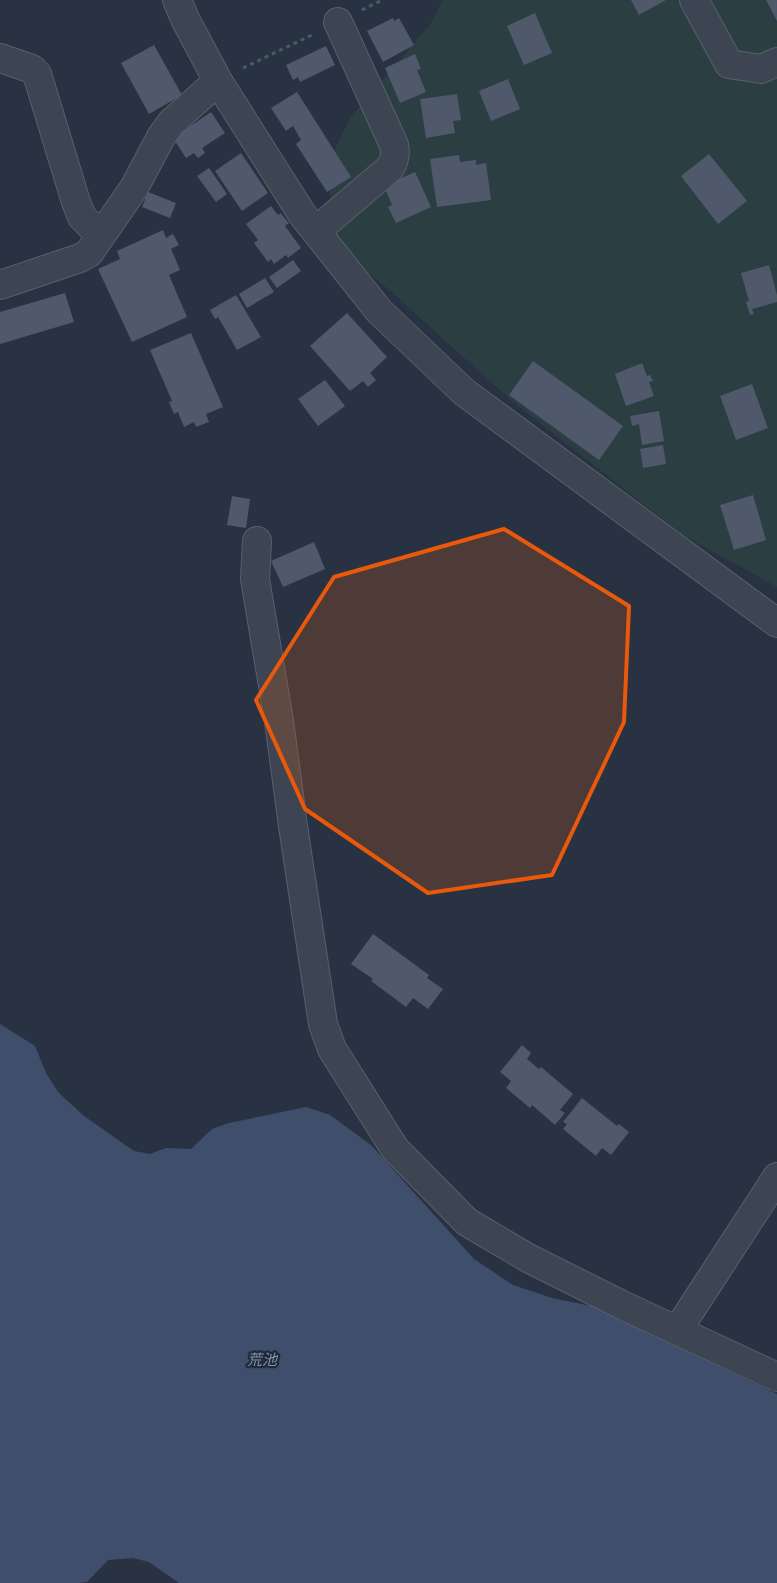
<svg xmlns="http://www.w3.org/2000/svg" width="777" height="1583" font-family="Ubuntu,'Noto Sans JP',sans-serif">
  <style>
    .green { fill: #2b3f43 }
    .water { fill: #3f4f6b }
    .building { fill: #4f596b }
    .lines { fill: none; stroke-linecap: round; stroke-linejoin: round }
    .minor-casing { stroke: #58606d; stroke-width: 30 }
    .path { stroke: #495c60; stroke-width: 3; stroke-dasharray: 4 4; stroke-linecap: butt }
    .minor { stroke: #3d4552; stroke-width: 28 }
    .marked { fill: #e8590c; fill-opacity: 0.2; stroke: #e8590c; stroke-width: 4; stroke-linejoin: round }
    .labels { text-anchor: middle; stroke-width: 4.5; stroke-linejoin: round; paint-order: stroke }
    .water-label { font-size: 15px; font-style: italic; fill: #8395b2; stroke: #212938 }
  </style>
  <rect width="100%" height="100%" fill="#293242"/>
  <path class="green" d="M 442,0 L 777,0 L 777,587 L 683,535 L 512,401 L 388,289 L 335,245 L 329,217 L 332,155 L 350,118 L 432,22 Z"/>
  <path class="water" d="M 0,1024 L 35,1046 L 46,1073 L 58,1092 L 84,1116 L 134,1151 L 150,1154 L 166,1148 L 191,1149 L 212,1129 L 229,1123 L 306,1107 L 330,1115 L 371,1145 L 474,1259 L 513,1285 L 552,1298 L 591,1306 L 777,1394 L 777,1583 L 179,1583 L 149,1562 L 133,1558 L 108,1560 L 87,1582 L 79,1583 L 0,1583 Z"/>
  <path class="building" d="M 631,0 L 666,0 L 639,15 Z
    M 766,0 L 777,0 L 777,21 Z
    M 535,13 L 552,53 L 524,65 L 507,26 Z
    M 393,18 L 394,21 L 399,18 L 414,45 L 383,62 L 367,31 Z
    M 154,45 L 182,95 L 149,114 L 121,63 Z
    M 326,46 L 335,65 L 300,82 L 298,77 L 293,80 L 286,65 Z
    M 415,54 L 421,69 L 417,70 L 426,92 L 400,103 L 385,68 Z
    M 508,79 L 520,109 L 491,121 L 479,91 Z
    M 297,92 L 351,177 L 327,192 L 296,144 L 301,140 L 293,126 L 286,131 L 271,108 Z
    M 457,94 L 461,120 L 453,121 L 455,133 L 426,138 L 420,99 Z
    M 211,112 L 225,133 L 202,148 L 205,153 L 198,158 L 194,153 L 186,158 L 173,138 Z
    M 241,153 L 268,193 L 242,211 L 215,171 Z
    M 709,154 L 747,201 L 718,224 L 681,176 Z
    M 459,155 L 460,162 L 476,160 L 476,165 L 486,163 L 491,200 L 437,207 L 430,159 Z
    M 209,168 L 227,194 L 216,202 L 197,176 Z
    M 415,172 L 431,207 L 396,223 L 388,207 L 392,205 L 384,186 Z
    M 148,192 L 176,203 L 170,218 L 142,207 Z
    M 271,206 L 278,215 L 281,213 L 282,215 L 289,223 L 285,226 L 301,248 L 288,258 L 286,255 L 274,264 L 271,259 L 268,262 L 254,243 L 258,240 L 246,224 Z
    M 163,230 L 166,238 L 173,234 L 179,245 L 171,249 L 180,270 L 169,275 L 187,317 L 132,342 L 98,269 L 120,259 L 117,251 Z
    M 293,260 L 301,271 L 277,288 L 269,277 Z
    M 769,265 L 777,295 L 777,302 L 752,309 L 754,314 L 750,315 L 746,302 L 749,301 L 741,273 Z
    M 265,278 L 274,292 L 247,308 L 239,294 Z
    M 65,293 L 74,322 L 0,344 L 0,312 Z
    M 236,295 L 261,337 L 237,350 L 218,317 L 215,319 L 210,310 Z
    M 347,313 L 387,357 L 370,373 L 376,380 L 368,387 L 363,381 L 350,391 L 310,346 Z
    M 191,333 L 223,407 L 206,414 L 209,422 L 196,427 L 194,422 L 184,427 L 178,412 L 174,414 L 169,402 L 172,401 L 150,350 Z
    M 533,361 L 623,426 L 599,460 L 509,395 Z
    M 642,363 L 647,376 L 650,375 L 653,381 L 649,382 L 654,396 L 626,406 L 615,374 Z
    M 325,380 L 345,406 L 318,426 L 298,399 Z
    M 752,384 L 768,428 L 736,440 L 720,396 Z
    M 659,411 L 664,441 L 642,445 L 639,424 L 632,426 L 630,416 Z
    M 663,445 L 666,464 L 643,468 L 640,449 Z
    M 753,495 L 766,540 L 734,550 L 720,505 Z
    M 232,496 L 250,499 L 246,528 L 227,525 Z
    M 314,542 L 325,569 L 283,587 L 271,561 Z
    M 373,934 L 429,975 L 427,978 L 443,989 L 428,1009 L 413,998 L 406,1007 L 371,981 L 373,979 L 351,964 Z
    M 522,1045 L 531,1053 L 527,1059 L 539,1069 L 541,1067 L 573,1094 L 560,1110 L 565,1113 L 555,1125 L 532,1105 L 530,1108 L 506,1088 L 511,1081 L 500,1072 Z
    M 582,1098 L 617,1126 L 619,1124 L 629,1132 L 611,1155 L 602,1148 L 596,1156 L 563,1129 L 567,1124 L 563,1122 Z"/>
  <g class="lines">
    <g class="minor-casing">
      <path id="minor" d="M 177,0 L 185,19 L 218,81 L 302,214 L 379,311 L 464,392 L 777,623
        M 694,0 L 729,64 L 761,69 L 777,62
        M 0,58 L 32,69 L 37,74 L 76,202 L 82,217 L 101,236
        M 316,231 L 390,168 C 395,160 396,154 394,145 L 338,22
        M 0,285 L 80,258 L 89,253 L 134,188 L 161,137 L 171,123 L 218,81
        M 257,541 L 255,579 L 279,721 L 293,826 L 323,1024 L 332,1049 L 395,1149 L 467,1222 L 528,1258 L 620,1304 L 777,1377
        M 677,1331 L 777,1177"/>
    </g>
    <path class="path" d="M 362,10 L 382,0
      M 243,68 L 314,34"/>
    <use href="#minor" class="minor"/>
  </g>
  <path class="marked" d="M 504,529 L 629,606 L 624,722 L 552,875 L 428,893 L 305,809 L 256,700 L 334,577 Z"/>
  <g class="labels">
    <g class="water-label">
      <text x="262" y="1365">荒池</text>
    </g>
  </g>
</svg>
